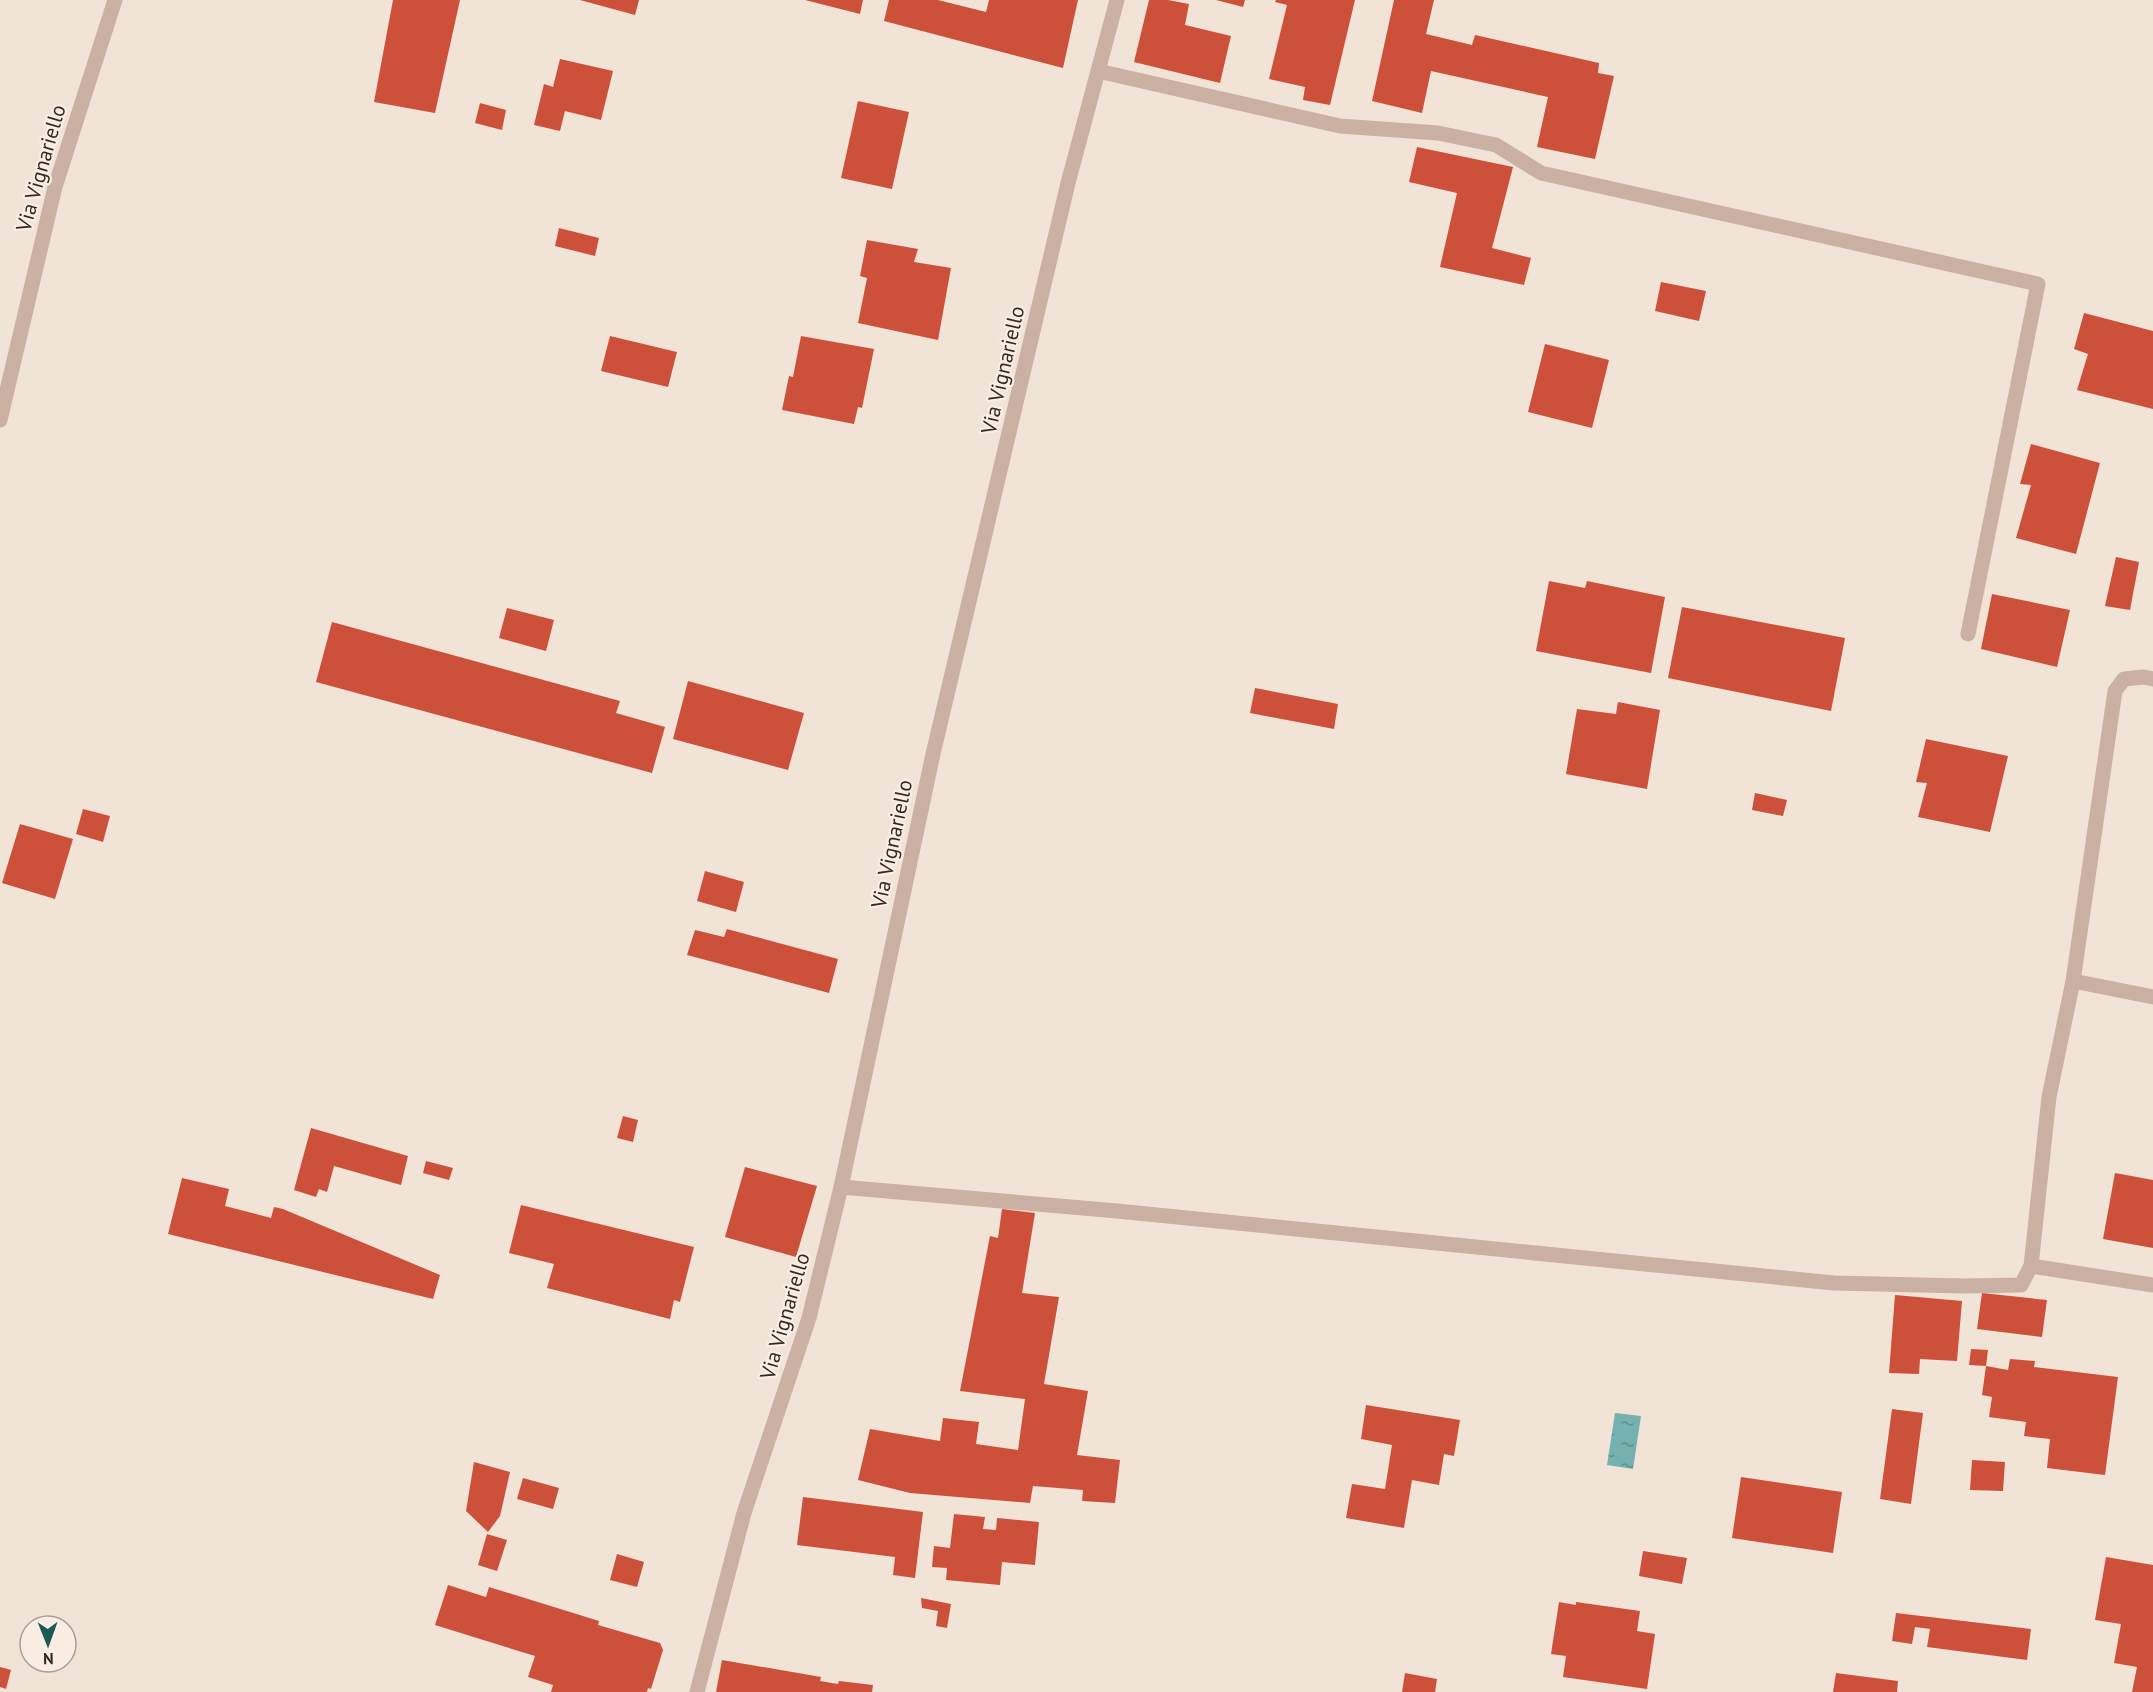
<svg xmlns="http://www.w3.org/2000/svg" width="2153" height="1692" font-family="'PT Sans',sans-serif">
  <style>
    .water { fill: url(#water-ripples) }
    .building { fill: #cd503a }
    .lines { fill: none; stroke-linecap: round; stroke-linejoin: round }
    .street { stroke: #cbb1a3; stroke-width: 15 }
    .labels { text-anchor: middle; stroke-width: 4.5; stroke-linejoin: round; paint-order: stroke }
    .street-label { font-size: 21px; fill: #352925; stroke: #faeee4 }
  </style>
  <defs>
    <pattern id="water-ripples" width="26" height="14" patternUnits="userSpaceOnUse" patternTransform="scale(1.5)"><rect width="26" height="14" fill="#75b1ae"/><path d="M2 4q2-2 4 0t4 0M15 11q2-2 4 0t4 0" fill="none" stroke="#61908d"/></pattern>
  </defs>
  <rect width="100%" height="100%" fill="#f2e3d7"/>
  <path class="water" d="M 1615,1413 L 1641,1416 L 1633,1469 L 1607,1465 Z"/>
  <path class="building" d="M 393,0 L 460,0 L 435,113 L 374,102 Z
    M 580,0 L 639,0 L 635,15 Z
    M 805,0 L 863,0 L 860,14 Z
    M 889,0 L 938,0 L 986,12 L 989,0 L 1078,0 L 1063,68 L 884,21 Z
    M 1149,0 L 1168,0 L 1189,4 L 1185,25 L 1231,36 L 1220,83 L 1134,62 Z
    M 1216,0 L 1245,0 L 1243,7 Z
    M 1276,0 L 1355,0 L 1330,105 L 1303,100 L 1305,87 L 1269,79 L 1287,5 L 1275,2 Z
    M 1394,0 L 1434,0 L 1426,34 L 1472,45 L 1475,35 L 1599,63 L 1598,73 L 1614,76 L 1595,159 L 1537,147 L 1548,97 L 1431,71 L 1422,113 L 1372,101 Z
    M 560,59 L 613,71 L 601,120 L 565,111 L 560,131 L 534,125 L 544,84 L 553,87 Z
    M 858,101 L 909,112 L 892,189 L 841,178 Z
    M 480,103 L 506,110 L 502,130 L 475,123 Z
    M 1417,147 L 1513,167 L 1492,248 L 1531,258 L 1524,285 L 1440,267 L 1457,193 L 1409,182 Z
    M 559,228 L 599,238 L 595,256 L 555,246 Z
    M 867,240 L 918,249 L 914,262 L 951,268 L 938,340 L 858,323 L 867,278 L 860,276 Z
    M 1661,282 L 1706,291 L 1699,321 L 1655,311 Z
    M 2084,313 L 2153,331 L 2153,409 L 2077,390 L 2088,354 L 2074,349 Z
    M 610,336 L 677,352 L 668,387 L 601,371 Z
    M 801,336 L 874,349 L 862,408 L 858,407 L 854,424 L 782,410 L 789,376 L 793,377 Z
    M 1545,344 L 1609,360 L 1592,428 L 1528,412 Z
    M 2031,444 L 2100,463 L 2076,554 L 2016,538 L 2031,485 L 2020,484 Z
    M 2116,557 L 2139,562 L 2130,610 L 2105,606 Z
    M 1549,581 L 1585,588 L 1587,581 L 1665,597 L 1651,673 L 1536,651 Z
    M 1992,594 L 2070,610 L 2057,667 L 1981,649 Z
    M 1682,607 L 1845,638 L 1831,711 L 1668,678 Z
    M 507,608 L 554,620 L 546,651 L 499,638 Z
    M 332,622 L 620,701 L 616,713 L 665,727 L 652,773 L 316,682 Z
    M 688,681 L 804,713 L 788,770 L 673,739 Z
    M 1255,688 L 1338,704 L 1334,729 L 1250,713 Z
    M 1618,702 L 1660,710 L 1647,789 L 1566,774 L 1577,709 L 1616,714 Z
    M 1926,739 L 2008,756 L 1990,832 L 1918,817 L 1927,783 L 1916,782 Z
    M 1755,793 L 1787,800 L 1783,816 L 1752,810 Z
    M 83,809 L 110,816 L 103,842 L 76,834 Z
    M 20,824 L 73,839 L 55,899 L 2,883 Z
    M 705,871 L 744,882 L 736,912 L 697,901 Z
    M 727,929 L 838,959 L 829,993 L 687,955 L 695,930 L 724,937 Z
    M 623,1116 L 638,1120 L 633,1142 L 617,1138 Z
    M 311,1128 L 408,1156 L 401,1185 L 334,1166 L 327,1192 L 319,1189 L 316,1197 L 294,1190 Z
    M 426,1161 L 453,1168 L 449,1180 L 423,1173 Z
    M 745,1167 L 817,1186 L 796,1257 L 725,1237 Z
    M 2115,1173 L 2153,1180 L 2153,1248 L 2103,1239 Z
    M 182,1178 L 229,1189 L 225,1206 L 271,1218 L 274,1207 L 283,1209 L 440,1275 L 433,1299 L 168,1234 Z
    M 521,1205 L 694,1247 L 680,1302 L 674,1300 L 670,1319 L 547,1288 L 554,1264 L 509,1253 Z
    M 1002,1209 L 1035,1213 L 1022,1293 L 1059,1297 L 1044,1384 L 1088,1391 L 1077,1455 L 1120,1460 L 1115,1503 L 1082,1501 L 1083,1490 L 1033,1486 L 1030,1503 L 910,1493 L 858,1480 L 870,1429 L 940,1441 L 943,1418 L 979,1422 L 976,1444 L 1018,1450 L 1025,1399 L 960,1391 L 990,1236 L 998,1238 Z
    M 1982,1293 L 2047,1300 L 2042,1337 L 1977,1329 Z
    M 1895,1295 L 1962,1301 L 1957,1361 L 1920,1359 L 1919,1374 L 1889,1373 Z
    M 1971,1349 L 1988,1350 L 1986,1366 L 2008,1370 L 2010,1359 L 2035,1361 L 2034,1367 L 2118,1377 L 2105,1475 L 2047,1468 L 2050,1439 L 2024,1436 L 2026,1422 L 1989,1417 L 1992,1397 L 1982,1395 L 1986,1366 L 1969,1365 Z
    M 1366,1405 L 1460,1420 L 1454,1456 L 1444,1454 L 1439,1485 L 1412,1480 L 1404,1528 L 1346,1518 L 1352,1484 L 1385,1489 L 1392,1445 L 1361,1439 Z
    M 1892,1409 L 1923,1413 L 1911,1504 L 1880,1499 Z
    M 1972,1460 L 2005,1462 L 2003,1491 L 1970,1490 Z
    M 474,1462 L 510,1472 L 500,1516 L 488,1532 L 466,1511 Z
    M 1741,1477 L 1842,1492 L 1833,1553 L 1732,1538 Z
    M 523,1478 L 559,1488 L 553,1509 L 517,1499 Z
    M 803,1497 L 923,1512 L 915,1578 L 893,1575 L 895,1557 L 797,1545 Z
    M 954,1514 L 985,1517 L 983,1529 L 996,1530 L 997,1518 L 1039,1522 L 1035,1565 L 1002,1562 L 1000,1585 L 946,1580 L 947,1568 L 932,1567 L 934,1546 L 950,1548 Z
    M 487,1534 L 507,1540 L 497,1571 L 478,1565 Z
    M 1643,1551 L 1687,1558 L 1682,1584 L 1639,1576 Z
    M 617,1554 L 644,1562 L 637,1587 L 610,1580 Z
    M 2106,1557 L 2153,1565 L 2153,1692 L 2132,1692 L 2137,1667 L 2114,1663 L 2121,1624 L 2095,1620 Z
    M 448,1585 L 486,1597 L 489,1587 L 599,1621 L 598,1625 L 660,1643 L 663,1650 L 651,1689 L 648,1688 L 647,1692 L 551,1692 L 553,1685 L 528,1677 L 535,1656 L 435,1625 Z
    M 921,1598 L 951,1604 L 947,1628 L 936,1626 L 938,1611 L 922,1608 Z
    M 1559,1602 L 1576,1605 L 1576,1602 L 1640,1611 L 1637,1631 L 1655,1634 L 1647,1689 L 1563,1677 L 1566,1656 L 1551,1654 Z
    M 1896,1613 L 2031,1629 L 2027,1660 L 1927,1647 L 1930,1629 L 1915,1627 L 1912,1644 L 1892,1641 Z
    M 722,1660 L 821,1677 L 820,1681 L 838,1684 L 839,1681 L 873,1685 L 872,1692 L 716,1692 Z
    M 0,1667 L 11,1670 L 6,1689 L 0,1687 Z
    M 1405,1673 L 1437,1679 L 1435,1692 L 1402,1692 Z
    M 1836,1673 L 1898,1681 L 1897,1692 L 1833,1692 Z"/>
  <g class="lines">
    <path class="street" d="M 1098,71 L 1340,126 L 1438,133 L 1496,145 L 1541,173 L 2038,284 L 1968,634
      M 0,420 L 55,187 L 115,0
      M 2073,981 L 2153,997
      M 841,1187 L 1117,1211 L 1834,1283 L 1964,1286 L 2021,1285 L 2031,1266 L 2049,1097 L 2073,981 L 2115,691 L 2124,679 L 2144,677 L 2153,679
      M 2031,1266 L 2153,1285
      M 697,1692 L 744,1513 L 809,1318 L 841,1187 L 933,754 L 1068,183 L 1117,0"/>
  </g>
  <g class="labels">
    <g class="street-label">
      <text transform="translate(41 168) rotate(-74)" y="7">Via Vignariello</text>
      <text transform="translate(1003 370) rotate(-77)" y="7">Via Vignariello</text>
      <text transform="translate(892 844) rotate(-78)" y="7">Via Vignariello</text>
      <text transform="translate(785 1316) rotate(-74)" y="7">Via Vignariello</text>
    </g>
  </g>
  <g transform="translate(48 1644) rotate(179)"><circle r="28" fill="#faeee4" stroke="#ab9f98" stroke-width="1.5"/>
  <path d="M0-4.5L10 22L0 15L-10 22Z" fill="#195957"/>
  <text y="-9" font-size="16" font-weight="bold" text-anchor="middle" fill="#352925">N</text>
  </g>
</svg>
